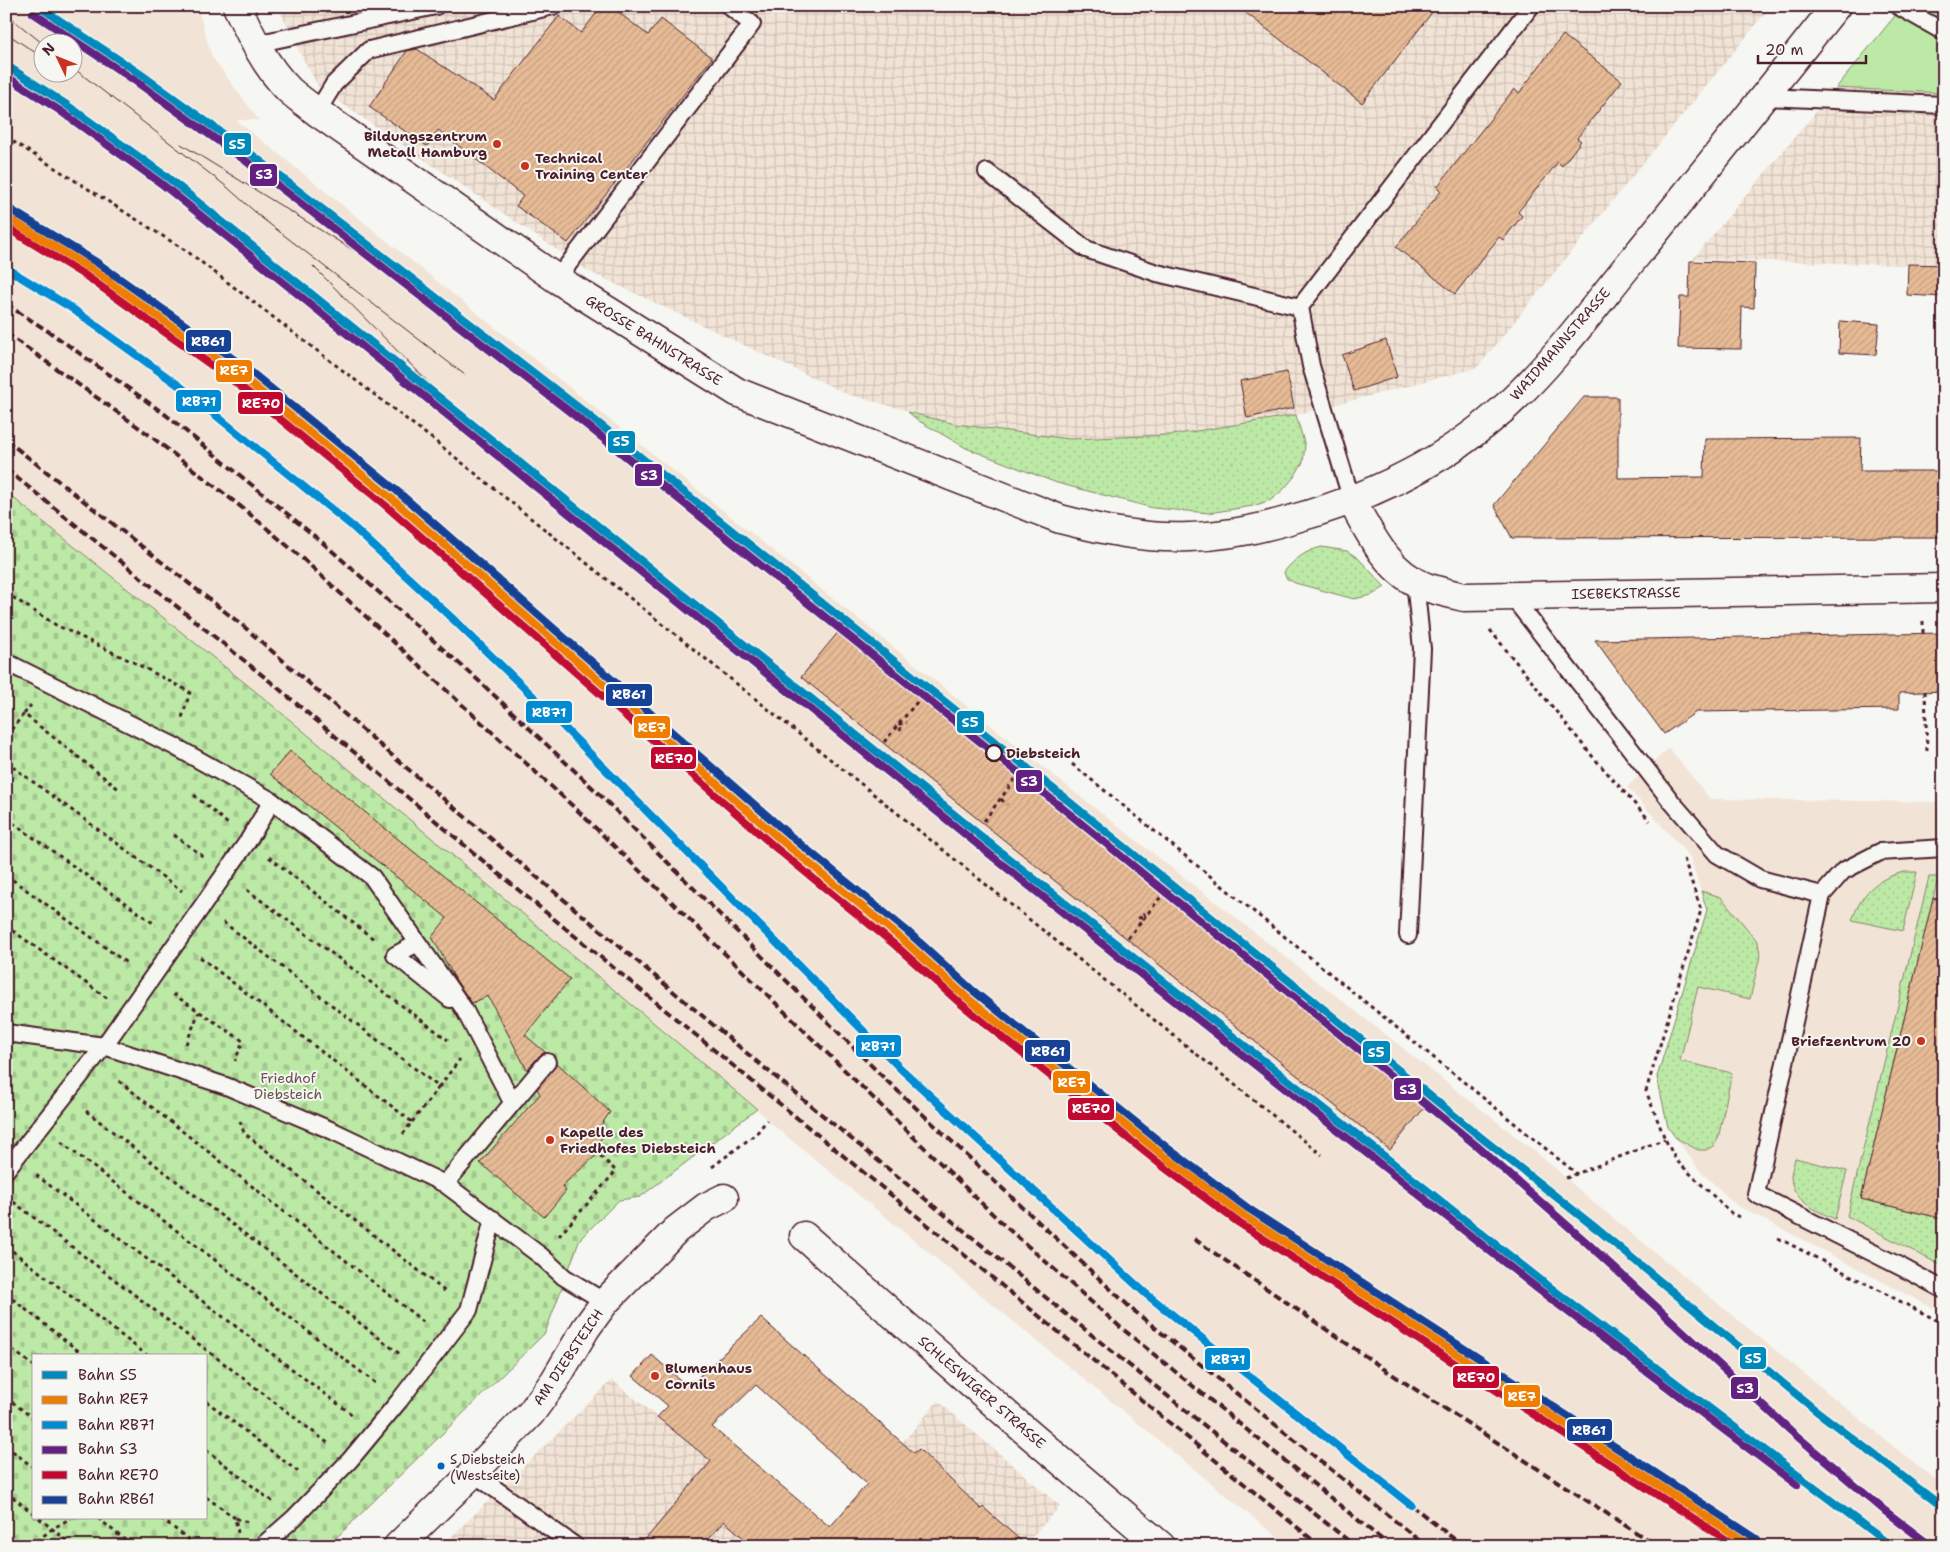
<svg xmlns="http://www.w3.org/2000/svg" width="1950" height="1552" font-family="'Shantell Sans',sans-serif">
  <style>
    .built { fill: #f1e4d6; fill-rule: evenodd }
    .industrial { fill: url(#industrial-grid) }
    .grass { fill: url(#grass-dots); stroke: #838468 }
    .cemetery { fill: url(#cemetery-stones); stroke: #838468; fill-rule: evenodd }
    .pitch { fill: #bce9a6; stroke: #838468 }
    .building { fill: url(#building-hatch); stroke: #4a1f2b; fill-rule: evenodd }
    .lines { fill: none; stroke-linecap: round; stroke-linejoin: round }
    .lane-casing { stroke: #4a1f2b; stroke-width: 20 }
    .street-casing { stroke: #4a1f2b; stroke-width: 31 }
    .path { stroke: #4a1f2b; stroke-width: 3; stroke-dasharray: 4 4; stroke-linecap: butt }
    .lane { stroke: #f6f6f2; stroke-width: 16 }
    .street { stroke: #f6f6f2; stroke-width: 28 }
    .tram { stroke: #4a1f2b; stroke-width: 1 }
    .rail { stroke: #4a1f2b; stroke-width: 4; stroke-dasharray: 8 4; stroke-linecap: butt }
    .rail-1-casing { stroke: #f6f6f2; stroke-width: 11 }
    .rail-2-casing { stroke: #f6f6f2; stroke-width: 11 }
    .rail-3-casing { stroke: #f6f6f2; stroke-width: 11 }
    .rail-4-casing { stroke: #f6f6f2; stroke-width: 11 }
    .rail-5-casing { stroke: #f6f6f2; stroke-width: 11 }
    .rail-6-casing { stroke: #f6f6f2; stroke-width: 11 }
    .rail-1 { stroke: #0089bb; stroke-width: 8 }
    .rail-2 { stroke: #ef7d00; stroke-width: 8 }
    .rail-3 { stroke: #008bd2; stroke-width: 8 }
    .rail-4 { stroke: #622181; stroke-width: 8 }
    .rail-5 { stroke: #c10831; stroke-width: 8 }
    .rail-6 { stroke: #164194; stroke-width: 8 }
    .poi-dot { fill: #c8321e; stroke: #f6f6f2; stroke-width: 2 }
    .stop-dot { fill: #f6f6f2; stroke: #4a1f2b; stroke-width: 2.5 }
    .bus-dot { fill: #0065bd; stroke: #f6f6f2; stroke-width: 2 }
    .labels { text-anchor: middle; stroke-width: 4; stroke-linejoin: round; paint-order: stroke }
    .bus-label { font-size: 13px; fill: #4a1f2b; stroke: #f6f6f2; text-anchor: start }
    .poi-label { font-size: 14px; font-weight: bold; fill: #4a1f2b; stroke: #f6f6f2; text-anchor: start }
    .street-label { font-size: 14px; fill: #4a1f2b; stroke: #f6f6f2 }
    .stop-label { font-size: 14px; font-weight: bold; fill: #4a1f2b; stroke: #f6f6f2; text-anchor: start }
    .park-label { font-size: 14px; fill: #66524a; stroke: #f6f6f2 }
    .line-badge { stroke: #f6f6f2; stroke-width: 2 }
    .badge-label { font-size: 14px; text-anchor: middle; font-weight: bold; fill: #fff }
  </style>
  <defs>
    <pattern id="industrial-grid" width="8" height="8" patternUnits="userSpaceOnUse" patternTransform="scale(1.25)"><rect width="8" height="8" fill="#f1e4d6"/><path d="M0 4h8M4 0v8" fill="none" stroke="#d0c3b8"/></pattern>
    <pattern id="grass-dots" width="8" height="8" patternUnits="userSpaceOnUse" patternTransform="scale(1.25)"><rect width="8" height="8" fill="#bce9a6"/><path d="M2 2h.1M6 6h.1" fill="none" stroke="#a3c78f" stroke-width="1.8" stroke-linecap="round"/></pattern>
    <pattern id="cemetery-stones" width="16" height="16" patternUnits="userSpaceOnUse" patternTransform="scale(1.25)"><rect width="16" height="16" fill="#bce9a6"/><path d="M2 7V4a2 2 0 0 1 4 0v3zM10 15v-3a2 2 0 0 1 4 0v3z" fill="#a3c78f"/></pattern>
    <pattern id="building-hatch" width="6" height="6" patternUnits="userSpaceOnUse" patternTransform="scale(1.25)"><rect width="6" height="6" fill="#e6bb96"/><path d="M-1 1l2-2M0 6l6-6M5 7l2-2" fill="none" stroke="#c7a081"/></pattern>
  </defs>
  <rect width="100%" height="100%" fill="#f6f6f2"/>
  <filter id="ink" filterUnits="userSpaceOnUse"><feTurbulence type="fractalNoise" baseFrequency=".02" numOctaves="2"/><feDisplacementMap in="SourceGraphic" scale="10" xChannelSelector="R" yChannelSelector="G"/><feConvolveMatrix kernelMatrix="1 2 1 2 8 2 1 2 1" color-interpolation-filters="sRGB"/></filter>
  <g filter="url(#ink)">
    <path class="built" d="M 6,6 L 197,6 L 212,57 L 259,120 L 236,120 L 1068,787 L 1541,1156 L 1593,1202 L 1920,1468 L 1944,1485 L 1944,1546 L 1288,1546 L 774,1126 L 757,1109 L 260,695 L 6,492 ZM 42,42 L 72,42 L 72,72 L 42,72 Z
      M 1669,748 L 1710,799 L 1940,802 L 1939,782 L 1944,782 L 1944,1314 L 1736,1205 L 1699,1170 L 1668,1127 L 1657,1077 L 1707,910 L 1690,857 L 1627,787 Z"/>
    <path class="industrial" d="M 278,6 L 1771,6 L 1477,368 L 1296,415 L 1172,435 L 1069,439 L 955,424 L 847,394 L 588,271 L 319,88 L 299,51 Z
      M 1836,88 L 1944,93 L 1944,266 L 1693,259 Z
      M 612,1380 L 711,1461 L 811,1546 L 442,1546 Z
      M 938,1401 L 1060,1506 L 1024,1546 L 814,1546 Z"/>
    <path class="grass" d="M 908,412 L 955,424 L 1069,439 L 1172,435 L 1296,415 L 1305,446 L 1303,462 L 1294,477 L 1284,489 L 1271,500 L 1253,506 L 1209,513 L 1153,508 L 1057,483 L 966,448 L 919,421 Z
      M 1322,547 L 1347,551 L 1358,558 L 1385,587 L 1372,595 L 1354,599 L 1295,583 L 1286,578 L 1284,572 C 1294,559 1307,550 1322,547 Z
      M 1904,872 L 1917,872 L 1903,931 L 1852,920 C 1862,893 1875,879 1904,872 Z
      M 1929,877 L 1944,877 L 1944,883 L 1937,882 L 1861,1199 L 1944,1219 L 1944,1267 L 1847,1216 Z
      M 1701,891 L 1721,897 L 1758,942 L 1760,956 L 1750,999 L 1698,987 L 1680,1061 L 1732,1073 L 1718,1139 L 1713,1146 L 1706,1150 L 1698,1150 L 1676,1138 L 1668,1127 L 1657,1077 L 1707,910 Z
      M 1795,1158 L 1847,1171 L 1835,1219 C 1817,1211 1792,1201 1791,1177 C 1791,1171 1794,1164 1795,1158 Z"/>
    <path class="cemetery" d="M 6,492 L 260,695 L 757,1109 L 640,1197 L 619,1200 L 580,1239 L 545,1333 L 328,1546 L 6,1546 ZM 34,1356 L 206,1356 L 206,1518 L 34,1518 Z"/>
    <path class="pitch" d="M 1903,6 L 1944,6 L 1944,93 L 1836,88 Z"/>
    <path class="building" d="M 602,6 L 610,6 L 648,35 L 661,19 L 712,58 L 568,243 L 516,206 L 523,196 L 438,130 L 427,146 L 369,107 L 407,51 L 417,49 L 494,100 L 559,16 L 581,33 Z
      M 1237,6 L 1437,6 L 1362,103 Z
      M 1563,35 L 1622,81 L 1577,138 L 1581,141 L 1562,166 L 1558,162 L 1518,212 L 1522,216 L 1503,240 L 1499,237 L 1455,294 L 1396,247 L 1441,191 L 1437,187 L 1514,89 L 1519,93 Z
      M 1690,261 L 1755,263 L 1754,308 L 1742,307 L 1741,349 L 1678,348 L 1680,297 L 1689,297 Z
      M 1908,264 L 1944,265 L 1944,297 L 1907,295 Z
      M 1840,321 L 1879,324 L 1876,355 L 1839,353 Z
      M 1386,340 L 1397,377 L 1354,391 L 1342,355 Z
      M 1287,372 L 1294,408 L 1247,418 L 1240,381 Z
      M 1584,397 L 1618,397 L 1618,478 L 1704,477 L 1705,439 L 1861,438 L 1860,471 L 1944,471 L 1944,537 L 1512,538 L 1494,505 Z
      M 840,630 L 1428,1103 L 1390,1150 L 801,677 Z
      M 1944,633 L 1944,691 L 1899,693 L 1899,709 L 1696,712 L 1664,734 L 1595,640 Z
      M 290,751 L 570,979 L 525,1035 L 545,1052 L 539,1056 L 527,1070 L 488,996 L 472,1003 L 457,982 L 432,937 L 447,918 L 270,774 Z
      M 1933,898 L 1944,900 L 1944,1219 L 1861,1199 Z
      M 557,1063 L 610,1112 L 597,1131 L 603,1137 L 597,1143 L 603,1149 L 562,1186 L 566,1191 L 544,1217 L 480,1163 L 540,1094 L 537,1089 Z
      M 761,1318 L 914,1453 L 919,1449 L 981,1509 L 983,1507 L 1027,1546 L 753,1546 L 724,1521 L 702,1546 L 640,1546 L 711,1461 L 657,1417 L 668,1406 L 633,1376 L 652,1355 L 688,1387 ZM 756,1385 L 867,1484 L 830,1527 L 712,1427 Z"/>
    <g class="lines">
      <g class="lane-casing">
        <path id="lane" d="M 1898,6 L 1944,32
          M 255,44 L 436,6
          M 1764,97 L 1944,105
          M 317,112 L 334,84 L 369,50 L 553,6
          M 987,172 L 1086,249 L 1157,273 L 1300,307
          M 557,279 L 752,24 L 729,6
          M 1352,501 L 1311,366 L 1300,307 L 1531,6
          M 1511,595 L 1671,801 L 1717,854 L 1760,879 L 1822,895 L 1843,871 L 1880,852 L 1944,848
          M 6,662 L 174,746 L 272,801 L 372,877 L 464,1009 L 512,1102
          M 1822,895 L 1756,1194 L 1907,1270 L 1944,1290
          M 1408,935 L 1422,649 L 1415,581
          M 418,943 L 395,955 L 450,999
          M 6,1033 L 104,1046 L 226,1086 L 333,1131 L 445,1184 L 541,1256 L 564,1277 L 605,1302
          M 6,1170 L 104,1046 L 248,841 L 272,801
          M 445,1184 L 547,1062
          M 473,1473 L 575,1546
          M 262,1546 L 294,1518 L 350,1460 L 399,1401 L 469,1310 L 493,1219"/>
      </g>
      <g class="street-casing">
        <path id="street" d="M 237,6 C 251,36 265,66 289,90 C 298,98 308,105 317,112 L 557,279 L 737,392 L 1060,519 C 1103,530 1145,539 1189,537 C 1225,536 1259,529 1293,519 C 1378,495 1459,455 1522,391 C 1563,350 1598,302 1635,257 C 1703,174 1769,90 1836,6
          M 1352,501 C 1370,534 1388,573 1426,587 C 1438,591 1451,594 1464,597 L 1944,588
          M 804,1236 L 1021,1427 L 1161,1546
          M 398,1546 L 473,1473 L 531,1413 L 555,1380 L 586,1328 L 605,1302 L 676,1230 L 706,1207 L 724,1198"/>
      </g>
      <path class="path" d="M 6,137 L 188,252 L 435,441 L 1322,1155
        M 6,593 L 56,625 L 137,664 L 190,692 L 181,721
        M 1923,621 L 1923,633
        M 1490,630 L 1593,757 L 1650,821
        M 1925,691 L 1927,751
        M 24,714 L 31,705
        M 901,731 L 898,724 L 907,723
        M 6,736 L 24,714 L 120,790
        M 884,742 L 921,697
        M 6,762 L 182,891
        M 1072,764 L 1577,1174
        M 194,795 L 228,824
        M 1001,799 L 1007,805
        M 6,818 L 156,925
        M 984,821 L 1018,775
        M 174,835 L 204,857
        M 269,857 L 375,940
        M 1684,859 L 1701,910 L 1646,1091 L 1665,1139 L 1676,1160 L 1731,1213 L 1739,1217
        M 6,875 L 128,964
        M 247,890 L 448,1040
        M 1138,918 L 1145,917 L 1143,911
        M 223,922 L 439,1087 L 412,1122
        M 6,926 L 107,998
        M 1128,938 L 1164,893
        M 200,957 L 412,1122 L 403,1134
        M 173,994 L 243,1041 L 235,1061
        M 186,1044 L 199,1012
        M 119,1081 L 426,1324
        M 439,1087 L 460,1059
        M 86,1111 L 401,1355
        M 240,1121 L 244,1133 L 447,1293
        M 61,1142 L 378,1385
        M 712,1167 L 756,1134 L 767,1120
        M 36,1175 L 354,1416
        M 1566,1178 L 1665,1139
        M 7,1197 L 329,1444
        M 559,1236 L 616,1171 L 598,1154
        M 1778,1238 L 1944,1324
        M 6,1246 L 148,1356
        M 6,1294 L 85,1356
        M 6,1345 L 34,1366
        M 6,1397 L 34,1419
        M 206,1401 L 301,1474
        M 6,1446 L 34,1468
        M 206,1450 L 273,1502
        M 6,1492 L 34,1514
        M 206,1497 L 235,1518
        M 39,1518 L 73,1546
        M 98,1518 L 132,1546
        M 161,1518 L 197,1546
        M 238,1533 L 235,1518 L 248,1522
        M 31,1546 L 52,1529 L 71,1518"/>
      <use href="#lane" class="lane"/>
      <use href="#street" class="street"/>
      <path class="tram" d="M 6,14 L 42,43
        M 6,33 L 42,57
        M 72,67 L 227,187 L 263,219 L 465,375
        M 181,144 L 377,265 L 488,337
        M 313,266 L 463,417"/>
      <path class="rail" d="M 6,304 L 51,333 L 166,415 L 323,543 L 479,681 L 596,791 L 886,1080 L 1133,1310 L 1426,1546
        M 6,333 L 148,434 L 245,510 L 302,558 L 576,809 L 1005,1226 L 1119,1326 L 1390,1546
        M 6,440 L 242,625 L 402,764 L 761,1065 L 1109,1349 L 1355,1546
        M 6,469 L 272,683 L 488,865 L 1320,1546
        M 1194,1239 L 1387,1371 L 1657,1546
        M 1411,1505 L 1463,1546"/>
      <g class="rail-1-casing">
        <path id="rail-1" d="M 38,6 L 139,73 L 251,154 L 588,415 L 1061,795 L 1483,1139 L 1597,1229 L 1814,1409 L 1944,1508
          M 6,65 L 64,103 L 167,177 L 1008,858 L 1543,1282 L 1891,1546"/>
      </g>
      <g class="rail-2-casing">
        <path id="rail-2" d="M 6,217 L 91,269 L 240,375 L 391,498 L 782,841 L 901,938 L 965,996 L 1165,1157 L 1244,1216 L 1752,1546"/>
      </g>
      <g class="rail-3-casing">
        <path id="rail-3" d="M 6,268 L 70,307 L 181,387 L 352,526 L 454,620 L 543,706 L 900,1068 L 1145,1293 L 1411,1505"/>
      </g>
      <g class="rail-4-casing">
        <path id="rail-4" d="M 33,13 L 134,80 L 246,161 L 583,422 L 1055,802 L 1477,1146 L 1585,1241 L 1791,1431 L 1885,1511 L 1931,1546
          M 6,76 L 59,110 L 162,184 L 1003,865 L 1538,1289 L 1797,1485"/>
      </g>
      <g class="rail-5-casing">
        <path id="rail-5" d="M 6,227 L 86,276 L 235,382 L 385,505 L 776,848 L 895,945 L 960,1003 L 1160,1164 L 1239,1223 L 1736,1546"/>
      </g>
      <g class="rail-6-casing">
        <path id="rail-6" d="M 11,210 L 96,262 L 246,368 L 397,491 L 788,834 L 907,931 L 971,989 L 1170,1150 L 1249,1209 L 1757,1539"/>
      </g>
      <use href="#rail-1" class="rail-1"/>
      <use href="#rail-2" class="rail-2"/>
      <use href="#rail-3" class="rail-3"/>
      <use href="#rail-4" class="rail-4"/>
      <use href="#rail-5" class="rail-5"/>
      <use href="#rail-6" class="rail-6"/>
    </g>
  </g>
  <g class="poi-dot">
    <circle cx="497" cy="144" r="5"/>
    <circle cx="525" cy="166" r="5"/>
    <circle cx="1921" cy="1041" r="5"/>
    <circle cx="550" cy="1140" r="5"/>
    <circle cx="655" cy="1376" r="5"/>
  </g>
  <circle class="stop-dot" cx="994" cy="753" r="8"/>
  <circle class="bus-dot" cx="441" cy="1466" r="4.5"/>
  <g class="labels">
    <g class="bus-label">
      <text x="450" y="1464">S Diebsteich<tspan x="450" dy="16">(Westseite)</tspan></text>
    </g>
    <g class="poi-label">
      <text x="487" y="141" text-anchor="end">Bildungszentrum<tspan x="487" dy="16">Metall Hamburg</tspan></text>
      <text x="535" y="163">Technical<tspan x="535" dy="16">Training Center</tspan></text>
      <text x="1911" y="1046" text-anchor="end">Briefzentrum 20</text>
      <text x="560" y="1137">Kapelle des<tspan x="560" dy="16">Friedhofes Diebsteich</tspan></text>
      <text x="665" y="1373">Blumenhaus<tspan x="665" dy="16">Cornils</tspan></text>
    </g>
    <g class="street-label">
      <text transform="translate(654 340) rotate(32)" y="5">GROSSE BAHNSTRASSE</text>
      <text transform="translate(1560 344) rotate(-49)" y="5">WAIDMANNSTRASSE</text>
      <text transform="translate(1626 593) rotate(-1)" y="5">ISEBEKSTRASSE</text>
      <text transform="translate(568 1357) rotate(-56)" y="5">AM DIEBSTEICH</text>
      <text transform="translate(982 1392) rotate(41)" y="5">SCHLESWIGER STRASSE</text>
    </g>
    <g class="stop-label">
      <text x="1006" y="758">Diebsteich</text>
    </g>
    <g class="park-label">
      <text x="288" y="1083">Friedhof<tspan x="288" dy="16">Diebsteich</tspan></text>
    </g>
  </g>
  <g class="line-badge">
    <rect x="223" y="132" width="29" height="24" rx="5" fill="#0089bb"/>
    <rect x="249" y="163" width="29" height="24" rx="5" fill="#622181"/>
    <rect x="185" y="329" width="47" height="24" rx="5" fill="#164194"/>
    <rect x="215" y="359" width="38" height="24" rx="5" fill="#ef7d00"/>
    <rect x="175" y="389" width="47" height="24" rx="5" fill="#008bd2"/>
    <rect x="237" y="391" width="47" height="24" rx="5" fill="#c10831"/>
    <rect x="607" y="430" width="29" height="24" rx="5" fill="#0089bb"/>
    <rect x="634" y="463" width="29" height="24" rx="5" fill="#622181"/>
    <rect x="605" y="683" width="48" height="24" rx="5" fill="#164194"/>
    <rect x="525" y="700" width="48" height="24" rx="5" fill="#008bd2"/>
    <rect x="956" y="710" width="29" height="24" rx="5" fill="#0089bb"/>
    <rect x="633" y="715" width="38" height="24" rx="5" fill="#ef7d00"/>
    <rect x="650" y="746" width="47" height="24" rx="5" fill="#c10831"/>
    <rect x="1015" y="769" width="28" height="24" rx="5" fill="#622181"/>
    <rect x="855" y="1034" width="47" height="24" rx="5" fill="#008bd2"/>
    <rect x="1024" y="1039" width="47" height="24" rx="5" fill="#164194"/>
    <rect x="1362" y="1040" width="29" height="24" rx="5" fill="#0089bb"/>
    <rect x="1052" y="1070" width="39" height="24" rx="5" fill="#ef7d00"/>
    <rect x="1393" y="1077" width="29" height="24" rx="5" fill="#622181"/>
    <rect x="1067" y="1097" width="48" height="24" rx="5" fill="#c10831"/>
    <rect x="1739" y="1346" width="28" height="24" rx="5" fill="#0089bb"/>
    <rect x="1204" y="1347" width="47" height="24" rx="5" fill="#008bd2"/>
    <rect x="1452" y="1365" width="48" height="24" rx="5" fill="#c10831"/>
    <rect x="1730" y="1376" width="29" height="24" rx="5" fill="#622181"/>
    <rect x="1503" y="1384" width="38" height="24" rx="5" fill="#ef7d00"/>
    <rect x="1566" y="1418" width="47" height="24" rx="5" fill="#164194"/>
  </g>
  <g class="badge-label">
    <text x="237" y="149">S5</text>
    <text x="264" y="179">S3</text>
    <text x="208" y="346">RB61</text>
    <text x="234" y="375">RE7</text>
    <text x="199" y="406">RB71</text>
    <text x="261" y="408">RE70</text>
    <text x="621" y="446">S5</text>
    <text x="649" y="480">S3</text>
    <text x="629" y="699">RB61</text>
    <text x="549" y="717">RB71</text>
    <text x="970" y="727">S5</text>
    <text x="652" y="732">RE7</text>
    <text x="674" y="763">RE70</text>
    <text x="1029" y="786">S3</text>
    <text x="878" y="1051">RB71</text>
    <text x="1048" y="1056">RB61</text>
    <text x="1376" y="1057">S5</text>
    <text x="1072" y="1087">RE7</text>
    <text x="1408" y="1094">S3</text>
    <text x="1091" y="1113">RE70</text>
    <text x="1753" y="1363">S5</text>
    <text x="1228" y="1364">RB71</text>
    <text x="1476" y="1382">RE70</text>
    <text x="1745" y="1393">S3</text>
    <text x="1522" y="1401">RE7</text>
    <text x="1589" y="1435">RB61</text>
  </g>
  <rect width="1950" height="1552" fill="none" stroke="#f6f6f2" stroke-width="25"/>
  <rect x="12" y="12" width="1925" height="1527" fill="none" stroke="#4a1f2b" stroke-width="2" filter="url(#ink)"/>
  <rect x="32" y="1354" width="175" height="165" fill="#f6f6f2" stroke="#b1a0a2"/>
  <rect x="42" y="1371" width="25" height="8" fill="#0089bb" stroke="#b1a0a2"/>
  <text x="78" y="1380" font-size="15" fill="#4a1f2b">Bahn S5</text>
  <rect x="42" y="1396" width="25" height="8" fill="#ef7d00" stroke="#b1a0a2"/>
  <text x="78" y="1404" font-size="15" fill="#4a1f2b">Bahn RE7</text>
  <rect x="42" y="1421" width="25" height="8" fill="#008bd2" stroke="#b1a0a2"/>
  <text x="78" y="1430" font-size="15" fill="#4a1f2b">Bahn RB71</text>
  <rect x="42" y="1446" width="25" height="8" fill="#622181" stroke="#b1a0a2"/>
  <text x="78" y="1454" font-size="15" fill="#4a1f2b">Bahn S3</text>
  <rect x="42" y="1471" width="25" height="8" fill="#c10831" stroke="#b1a0a2"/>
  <text x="78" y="1480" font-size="15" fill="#4a1f2b">Bahn RE70</text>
  <rect x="42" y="1496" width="25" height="8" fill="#164194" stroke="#b1a0a2"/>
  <text x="78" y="1504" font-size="15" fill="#4a1f2b">Bahn RB61</text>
  <g transform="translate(58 58) rotate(313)"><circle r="24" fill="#f6f6f2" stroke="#b1a0a2"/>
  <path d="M0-4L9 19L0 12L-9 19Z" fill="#c8321e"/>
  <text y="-8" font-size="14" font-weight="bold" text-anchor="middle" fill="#4a1f2b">N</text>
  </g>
  <path d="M1758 55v8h108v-8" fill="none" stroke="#4a1f2b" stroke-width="2.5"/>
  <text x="1765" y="55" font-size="15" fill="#4a1f2b" stroke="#f6f6f2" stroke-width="4" paint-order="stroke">20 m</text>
</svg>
